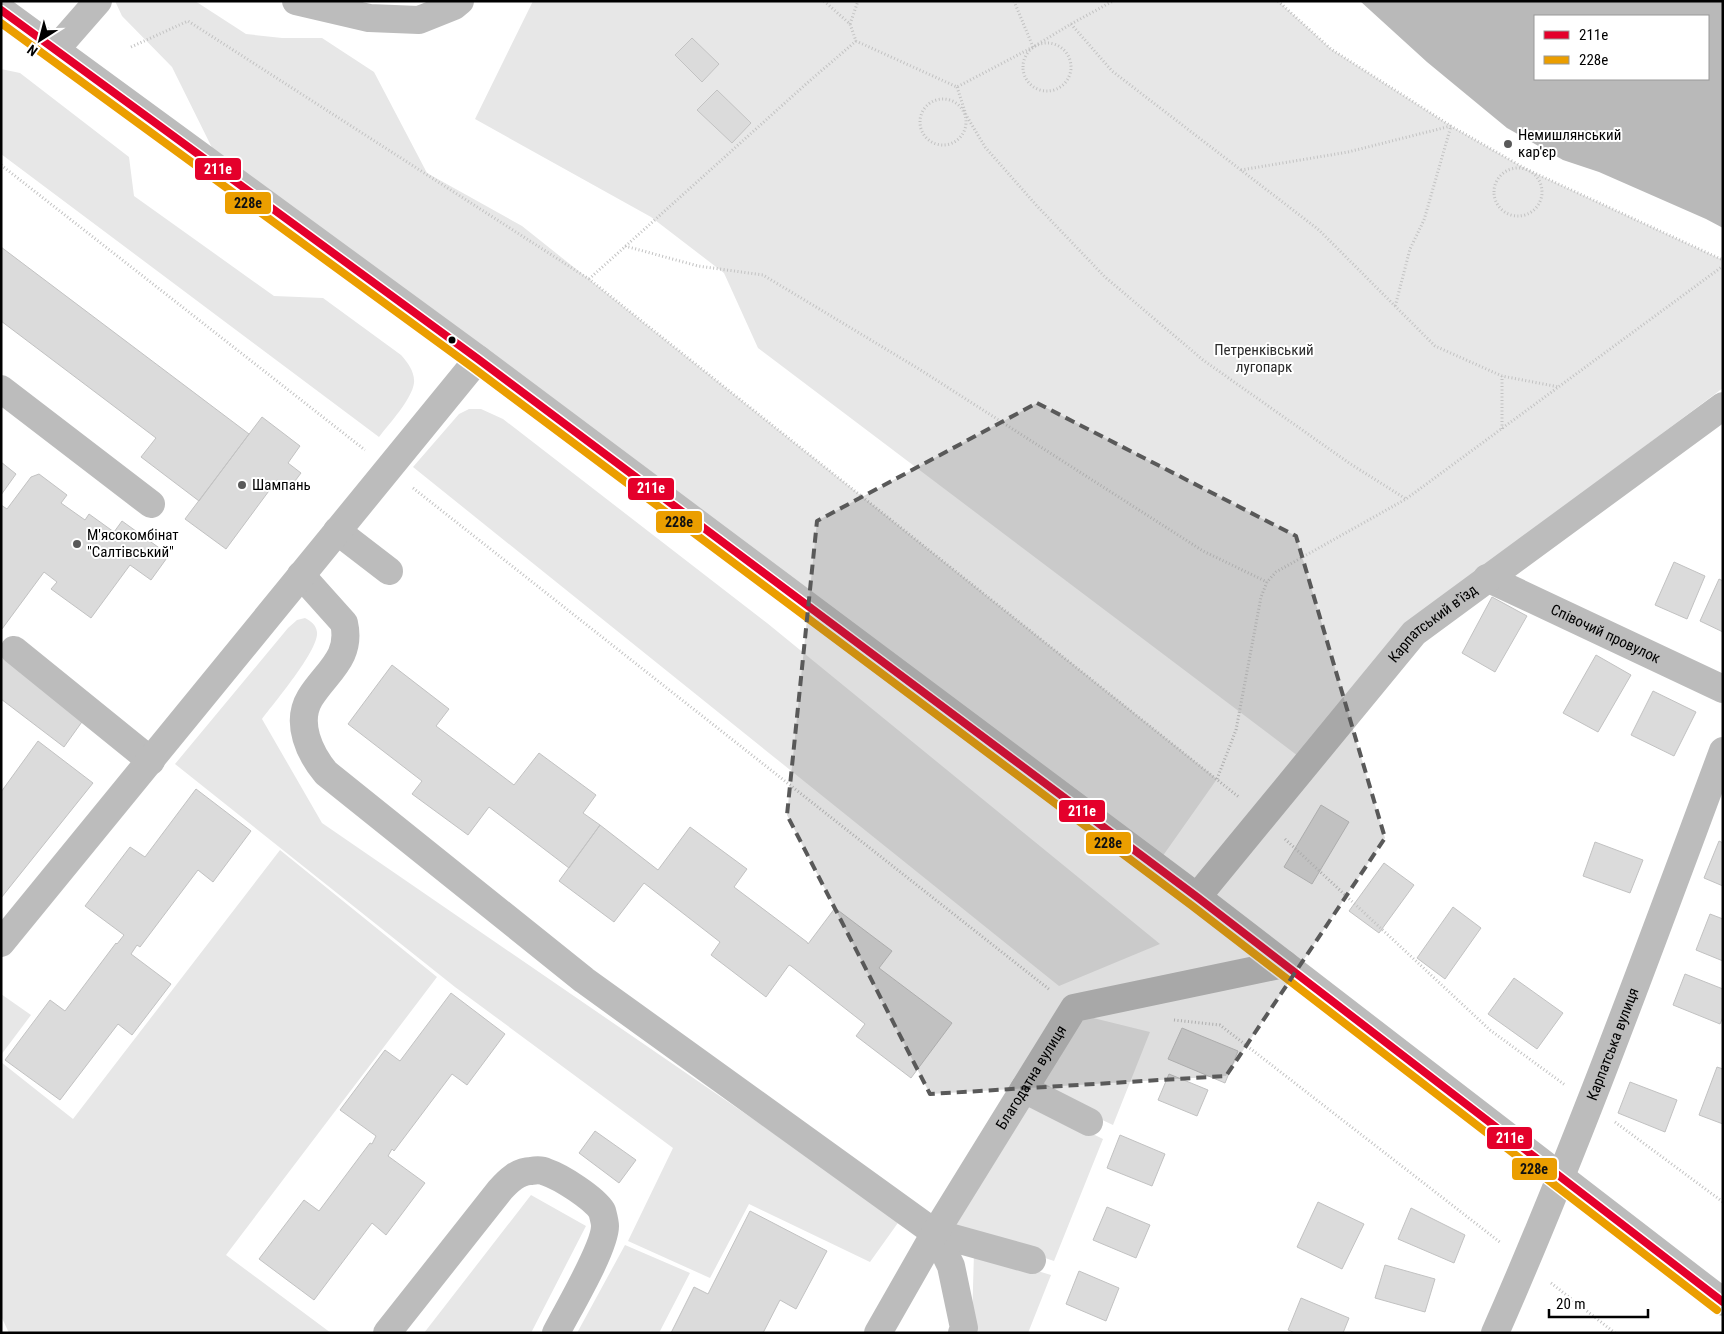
<svg xmlns="http://www.w3.org/2000/svg" width="1724" height="1334" font-family="'Roboto Condensed',sans-serif">
  <style>
    .green { fill: #e7e7e7 }
    .water { fill: #b9b9b9; fill-rule: evenodd }
    .building { fill: #dbdbdb; stroke: #c2c2c2 }
    .lines { fill: none; stroke-linecap: round; stroke-linejoin: round }
    .path { stroke: #c2c2c2; stroke-width: 3; stroke-dasharray: 1 2.5; stroke-linecap: butt }
    .minor { stroke: #bcbcbc; stroke-width: 28 }
    .bus-1-casing { stroke: #fff; stroke-width: 11 }
    .bus-2-casing { stroke: #fff; stroke-width: 11 }
    .bus-1 { stroke: #e4002b; stroke-width: 8 }
    .bus-2 { stroke: #eb9e00; stroke-width: 8 }
    .marked { fill: #595959; fill-opacity: 0.2; stroke: #595959; stroke-width: 4; stroke-dasharray: 10 6; stroke-linejoin: round }
    .poi-dot { fill: #595959; stroke: #fff; stroke-width: 2 }
    .bus-dot { fill: #000; stroke: #fff; stroke-width: 2 }
    .labels { text-anchor: middle; stroke-width: 4; stroke-linejoin: round; paint-order: stroke }
    .poi-label { font-size: 15px; fill: #000; stroke: #fff; text-anchor: start }
    .park-label { font-size: 15px; fill: #2b2b2b; stroke: #fff }
    .street-label { font-size: 15px; fill: #000; stroke: #fff }
    .line-badge { stroke: #fff; stroke-width: 2 }
    .badge-label { font-size: 14px; text-anchor: middle; font-weight: bold; fill: #fff }
    .pale-badge-label { font-size: 14px; text-anchor: middle; font-weight: bold; fill: #111 }
  </style>
  <rect width="100%" height="100%" fill="#fff"/>
  <path class="green" d="M 115,1 L 195,1 L 246,34 L 282,38 L 322,38 L 374,72 L 427,173 L 522,226 L 1217,779 L 1155,867 L 225,174 L 172,67 L 122,16 Z
    M 533,1 L 1278,1 L 1331,49 L 1451,126 L 1526,169 L 1723,260 L 1723,388 L 1435,603 L 1298,756 L 758,348 L 724,273 L 651,217 L 475,119 Z
    M 1,69 L 20,73 L 129,157 L 134,196 L 274,296 L 323,298 L 401,355 C 408,363 415,372 414,383 C 412,399 389,424 379,437 L 1,154 Z
    M 469,409 L 481,409 L 503,419 L 767,623 L 1160,944 L 1059,986 L 413,467 L 459,414 Z
    M 305,618 C 311,621 316,625 317,632 C 319,650 274,703 262,719 L 322,823 L 900,1220 L 870,1262 L 749,1204 L 710,1278 L 628,1241 L 673,1148 L 455,987 L 175,764 L 288,628 L 297,620 Z
    M 280,850 L 437,977 L 226,1255 L 331,1333 L 9,1333 L 1,1316 L 1,1062 L 73,1119 Z
    M 1,994 L 31,1015 L 1,1055 Z
    M 1077,1014 L 1150,1032 L 1113,1125 L 1034,1088 Z
    M 1026,1101 L 1103,1139 L 1054,1261 L 949,1226 Z
    M 531,1195 L 586,1226 L 531,1333 L 424,1333 Z
    M 625,1245 L 690,1273 L 659,1333 L 577,1333 Z
    M 974,1252 L 1051,1275 L 1028,1333 L 979,1333 L 972,1323 Z"/>
  <path class="water" d="M 1360,1 L 1723,1 L 1723,228 L 1706,219 L 1599,172 L 1563,160 L 1507,128 L 1427,62 ZM 1535,16 L 1708,16 L 1708,79 L 1535,79 Z"/>
  <path class="building" d="M 692,38 L 719,64 L 702,82 L 675,55 Z
    M 717,90 L 751,123 L 732,143 L 697,110 Z
    M 1,247 L 249,434 L 199,501 L 141,457 L 156,438 L 1,321 Z
    M 262,417 L 300,446 L 288,463 L 301,473 L 289,489 L 277,480 L 226,549 L 185,519 Z
    M 1,462 L 16,474 L 1,495 Z
    M 39,474 L 67,495 L 61,503 L 85,520 L 89,514 L 114,532 L 122,521 L 169,555 L 151,580 L 130,565 L 91,618 L 51,589 L 57,582 L 44,572 L 2,629 L 1,505 L 7,509 L 31,477 Z
    M 1674,562 L 1705,576 L 1687,619 L 1655,605 Z
    M 1719,579 L 1723,581 L 1723,632 L 1700,621 Z
    M 1492,597 L 1527,616 L 1495,672 L 1462,653 Z
    M 1,655 L 84,719 L 64,747 L 1,699 Z
    M 1596,655 L 1631,675 L 1598,732 L 1563,713 Z
    M 392,665 L 449,709 L 436,726 L 514,785 L 539,753 L 596,795 L 583,813 L 600,825 L 569,868 L 489,807 L 468,835 L 412,794 L 422,781 L 348,724 Z
    M 1653,691 L 1696,712 L 1674,756 L 1631,735 Z
    M 38,741 L 93,783 L 1,898 L 1,792 Z
    M 196,789 L 251,831 L 213,882 L 198,870 L 140,947 L 137,945 L 131,954 L 171,984 L 132,1035 L 118,1024 L 60,1100 L 5,1060 L 50,1000 L 65,1011 L 116,943 L 117,944 L 124,935 L 85,906 L 130,847 L 145,857 Z
    M 1321,805 L 1349,822 L 1312,884 L 1284,867 Z
    M 600,825 L 658,870 L 690,827 L 747,869 L 734,887 L 807,942 L 808,944 L 835,908 L 892,951 L 879,968 L 952,1023 L 911,1078 L 856,1036 L 865,1024 L 791,966 L 789,965 L 766,997 L 711,955 L 720,942 L 644,883 L 614,922 L 559,881 Z
    M 1719,841 L 1723,843 L 1723,886 L 1704,878 Z
    M 1595,842 L 1643,860 L 1630,893 L 1583,876 Z
    M 1384,863 L 1414,885 L 1379,933 L 1349,911 Z
    M 1453,907 L 1481,928 L 1445,979 L 1417,958 Z
    M 1710,914 L 1723,919 L 1723,961 L 1696,950 Z
    M 1685,974 L 1723,989 L 1723,1017 L 1720,1024 L 1673,1005 Z
    M 1514,978 L 1563,1013 L 1537,1049 L 1488,1014 Z
    M 451,993 L 505,1034 L 467,1085 L 452,1074 L 394,1151 L 392,1149 L 388,1156 L 425,1183 L 386,1235 L 372,1223 L 314,1300 L 259,1259 L 304,1200 L 319,1211 L 370,1143 L 372,1144 L 376,1136 L 340,1110 L 385,1050 L 400,1061 Z
    M 1182,1028 L 1238,1051 L 1225,1083 L 1168,1059 Z
    M 1717,1067 L 1723,1069 L 1723,1124 L 1699,1115 Z
    M 1169,1074 L 1208,1090 L 1197,1116 L 1158,1100 Z
    M 1630,1082 L 1677,1100 L 1665,1132 L 1618,1113 Z
    M 595,1131 L 636,1160 L 619,1183 L 579,1153 Z
    M 1120,1135 L 1165,1154 L 1152,1186 L 1107,1168 Z
    M 1318,1202 L 1364,1224 L 1342,1269 L 1297,1247 Z
    M 1107,1207 L 1150,1225 L 1136,1258 L 1093,1240 Z
    M 1411,1208 L 1465,1235 L 1454,1263 L 1398,1239 Z
    M 750,1211 L 827,1251 L 796,1309 L 780,1300 L 763,1333 L 671,1333 L 694,1287 L 708,1294 Z
    M 1385,1265 L 1435,1279 L 1425,1312 L 1375,1298 Z
    M 1079,1271 L 1119,1288 L 1106,1321 L 1066,1304 Z
    M 1301,1298 L 1349,1318 L 1343,1333 L 1295,1333 L 1288,1330 Z"/>
  <g class="lines">
    <path class="path" d="M 824,1 L 850,24 L 856,41 L 957,87 L 1033,47 L 1071,24 L 1113,1
      M 1014,1 L 1033,47
      M 1278,1 L 1331,49 L 1451,126 L 1526,169 L 1723,260
      M 850,24 L 858,1
      M 1071,24 L 1112,71 L 1319,230 L 1435,346 L 1502,376 L 1559,387
      M1023 67a24 24 0 1 1 48 0a24 24 0 1 1-48 0Z
      M 131,47 L 188,21 L 589,279 L 1240,798
      M 957,87 L 966,115 L 985,147 L 1037,206 L 1105,277 L 1203,360 L 1349,463 L 1406,499
      M920 122a23 23 0 1 1 46 0a23 23 0 1 1-46 0Z
      M 1,165 L 365,450
      M1494 192a24 24 0 1 1 48 0a24 24 0 1 1-48 0Z
      M 1241,170 L 1348,152 L 1451,126 L 1424,220 L 1410,249 L 1395,307
      M 625,246 L 698,266 L 763,275 L 919,369 L 1203,551 L 1267,582
      M 589,279 L 806,84 L 856,41
      M 1502,429 L 1502,376
      M 413,488 L 1050,990
      M 1217,779 L 1236,730 L 1261,597 L 1267,582 L 1276,572 L 1406,499 L 1723,266
      M 1285,839 L 1490,1030 L 1565,1085
      M 1174,1020 L 1220,1025 L 1501,1243
      M 1615,1122 L 1723,1202
      M 1551,1283 L 1615,1333"/>
    <g class="minor">
      <path d="M 296,1 L 369,18 L 419,20 L 454,6 L 460,1"/>
      <path d="M 1,10 L 478,359 L 1197,897 L 1723,1302"/>
      <path d="M 56,49 L 98,1"/>
      <path d="M 1,389 L 151,504"/>
      <path d="M 337,531 L 389,571"/>
      <path d="M 301,575 L 344,623 C 352,658 326,672 310,698 C 295,723 310,754 326,773 L 584,980 L 935,1233 L 1032,1260"/>
      <path id="s1" d="M 1487,578 L 1723,689"/>
      <path d="M 14,650 L 151,761"/>
      <path id="s2" d="M 1197,897 L 1414,633 L 1723,406"/>
      <path d="M 1,943 L 478,359"/>
      <path d="M 1024,1089 L 1089,1122"/>
      <path d="M 935,1233 L 951,1266 L 964,1328 L 962,1333"/>
      <path d="M 387,1333 L 500,1190 C 508,1181 518,1171 531,1171 C 536,1170 542,1170 546,1172 C 561,1177 594,1198 602,1211 C 603,1215 605,1222 605,1226 C 605,1248 567,1311 556,1333"/>
      <path id="s3" d="M 878,1333 L 935,1233 L 1074,1008 L 1284,964"/>
      <path id="s4" d="M 1495,1333 C 1579,1142 1650,946 1723,751"/>
    </g>
    <g class="bus-1-casing">
      <path id="bus-1" d="M 1,10 L 478,359 L 1197,897 L 1723,1302"/>
    </g>
    <g class="bus-2-casing">
      <path id="bus-2" d="M 1,23 L 472,367 L 1191,905 L 1717,1310"/>
    </g>
    <use href="#bus-1" class="bus-1"/>
    <use href="#bus-2" class="bus-2"/>
  </g>
  <path class="marked" d="M 1037,403 L 1296,536 L 1385,838 L 1226,1076 L 930,1094 L 787,815 L 817,521 Z"/>
  <g class="poi-dot">
    <circle cx="1508" cy="144" r="5"/>
    <circle cx="242" cy="485" r="5"/>
    <circle cx="77" cy="544" r="5"/>
  </g>
  <circle class="bus-dot" cx="452" cy="340" r="4.5"/>
  <g class="labels">
    <g class="poi-label">
      <text x="1518" y="140">Немишлянський<tspan x="1518" dy="17">кар'єр</tspan></text>
      <text x="252" y="490">Шампань</text>
      <text x="87" y="540">М'ясокомбінат<tspan x="87" dy="17">"Салтівський"</tspan></text>
    </g>
    <g class="park-label">
      <text x="1264" y="355">Петренківський<tspan x="1264" dy="17">лугопарк</tspan></text>
    </g>
    <g class="street-label">
      <text dy="5" stroke="none"><textPath href="#s2" startOffset="362">Карпатський в'їзд</textPath></text>
      <text dy="5" stroke="none"><textPath href="#s1" startOffset="131">Співочий провулок</textPath></text>
      <text dy="5" stroke="none"><textPath href="#s4" startOffset="312">Карпатська вулиця</textPath></text>
      <text dy="5" stroke="none"><textPath href="#s3" startOffset="298">Благодатна вулиця</textPath></text>
    </g>
  </g>
  <g class="line-badge">
    <rect x="194" y="157" width="48" height="24" rx="5" fill="#e4002b"/>
    <rect x="224" y="191" width="48" height="24" rx="5" fill="#eb9e00"/>
    <rect x="627" y="477" width="48" height="24" rx="5" fill="#e4002b"/>
    <rect x="655" y="510" width="48" height="24" rx="5" fill="#eb9e00"/>
    <rect x="1058" y="799" width="48" height="24" rx="5" fill="#e4002b"/>
    <rect x="1085" y="831" width="47" height="24" rx="5" fill="#eb9e00"/>
    <rect x="1486" y="1126" width="47" height="24" rx="5" fill="#e4002b"/>
    <rect x="1511" y="1157" width="47" height="24" rx="5" fill="#eb9e00"/>
  </g>
  <g class="badge-label">
    <text x="218" y="174">211е</text>
    <text x="651" y="493">211е</text>
    <text x="1082" y="816">211е</text>
    <text x="1510" y="1143">211е</text>
  </g>
  <g class="pale-badge-label">
    <text x="248" y="208">228е</text>
    <text x="679" y="527">228е</text>
    <text x="1108" y="848">228е</text>
    <text x="1534" y="1174">228е</text>
  </g>
  <rect width="1724" height="1334" fill="none" stroke="#000000" stroke-width="5"/>
  <rect x="1534" y="15" width="175" height="65" fill="#ffffff" stroke="#999999"/>
  <rect x="1544" y="31" width="25" height="8" fill="#e4002b" stroke="#999999"/>
  <text x="1579" y="40" font-size="15" fill="#000000">211е</text>
  <rect x="1544" y="56" width="25" height="8" fill="#eb9e00" stroke="#999999"/>
  <text x="1579" y="65" font-size="15" fill="#000000">228е</text>
  <g transform="translate(40 40) rotate(216)" stroke="#ffffff" stroke-width="4" paint-order="stroke">
  <path d="M0-4L9 19L0 12L-9 19Z" fill="#000000"/>
  <text y="-8" font-size="14" font-weight="bold" text-anchor="middle" fill="#000000">N</text>
  </g>
  <path d="M1549 1309v8h99v-8" fill="none" stroke="#000000" stroke-width="2.5"/>
  <text x="1556" y="1309" font-size="15" fill="#000000" stroke="#ffffff" stroke-width="4" paint-order="stroke">20 m</text>
</svg>
